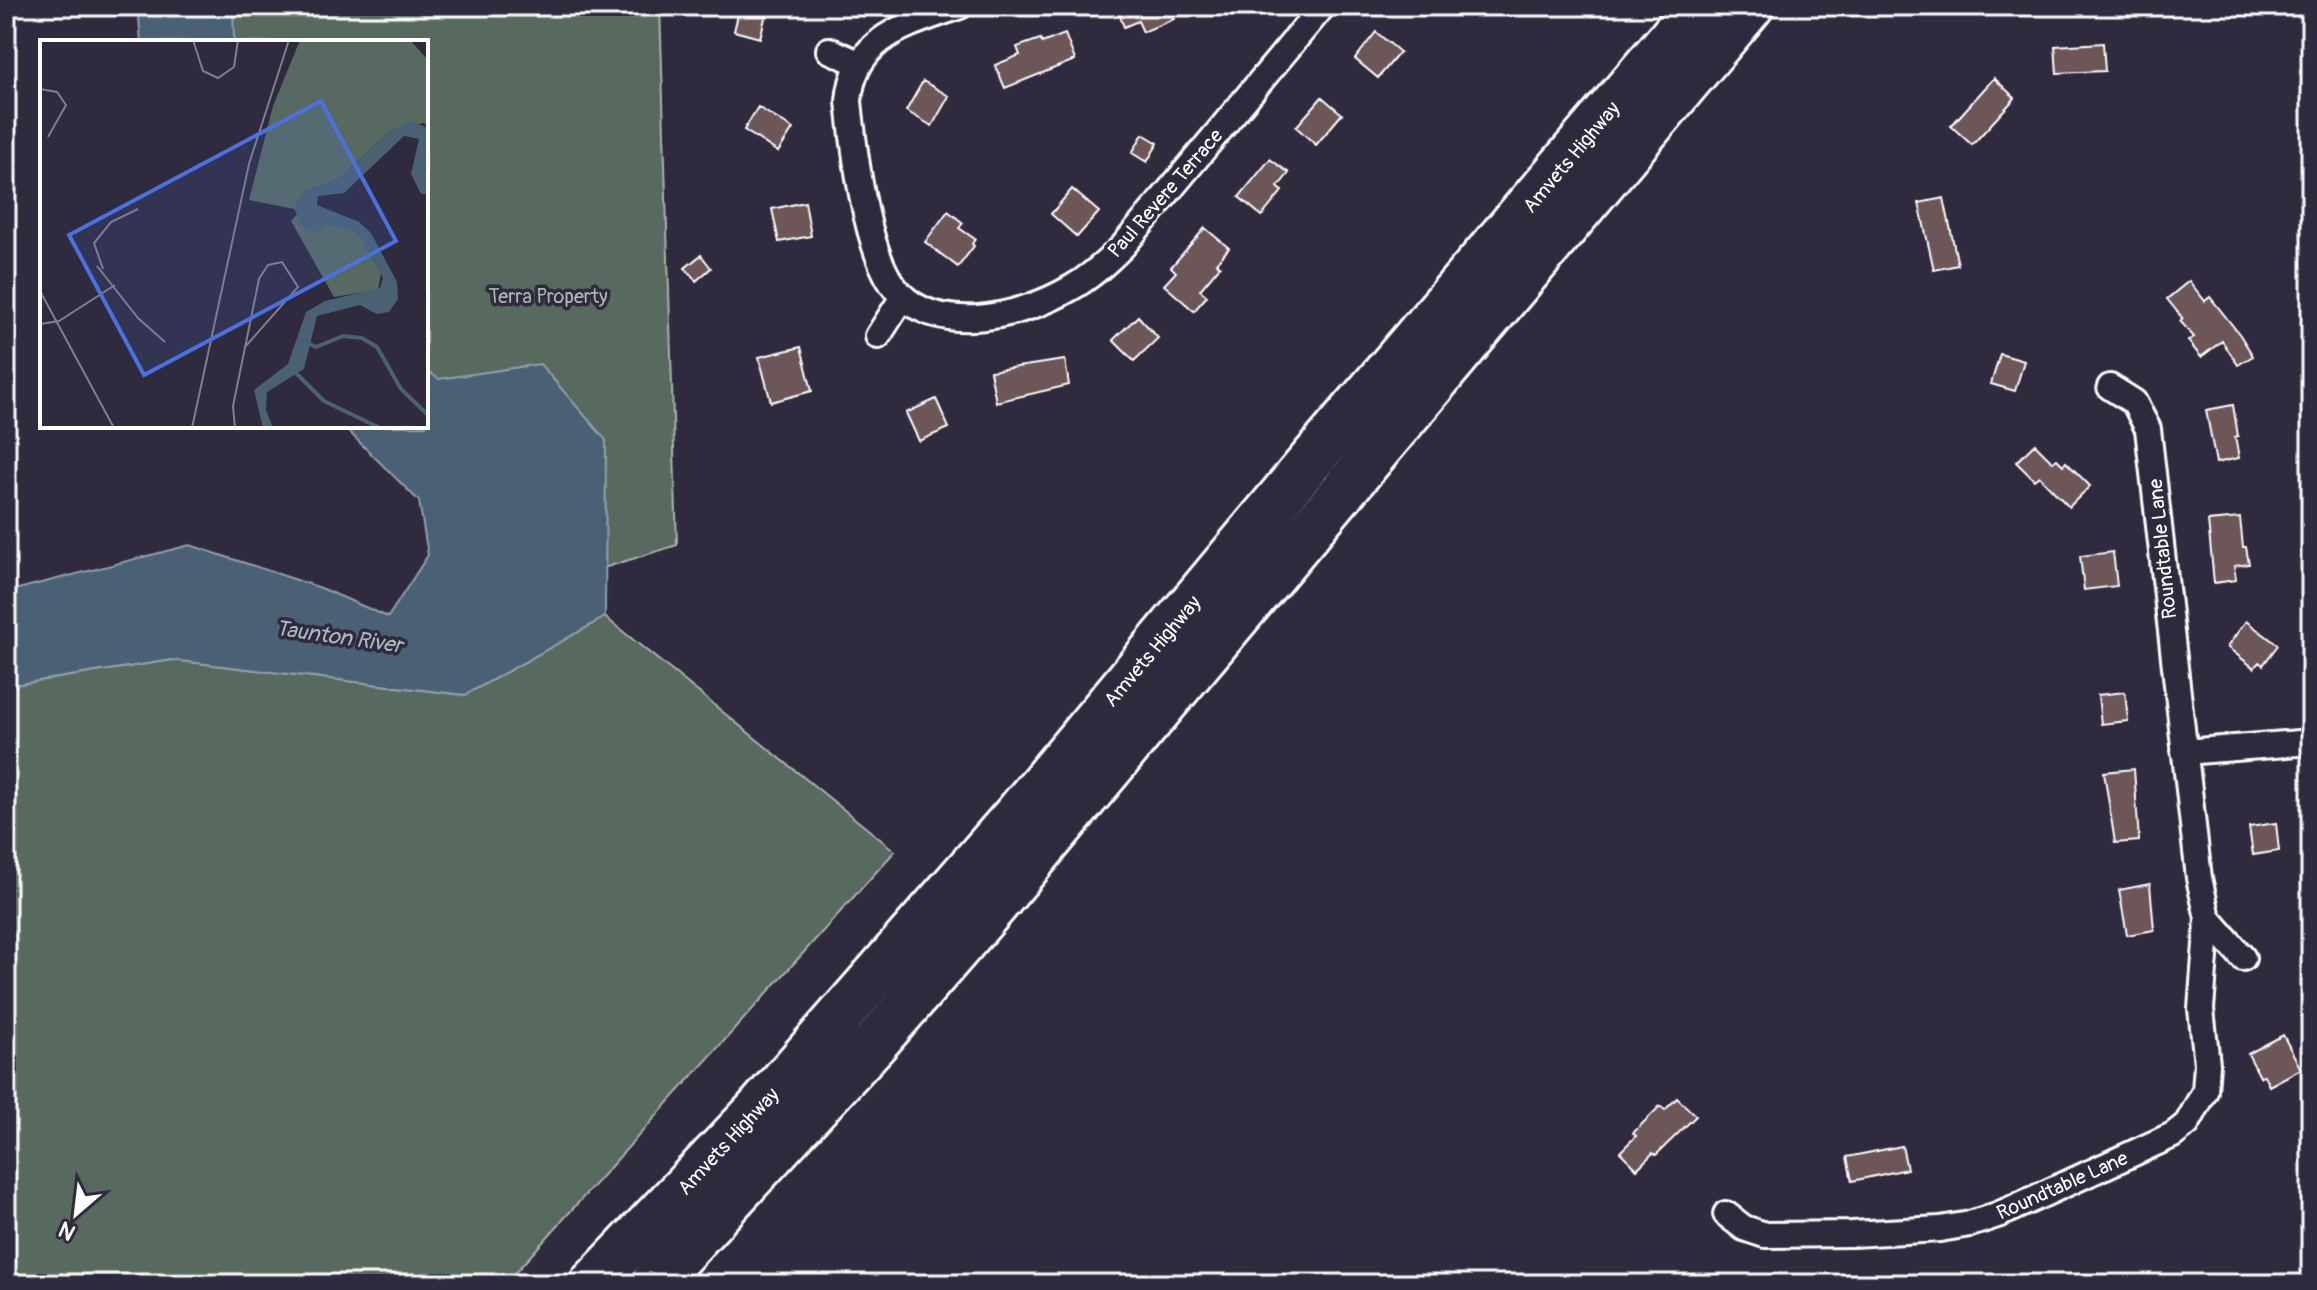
<svg xmlns="http://www.w3.org/2000/svg" width="2317" height="1290" font-family="Pangolin,sans-serif">
  <style>
    .green { fill: #586961; stroke: #acb4b0; stroke-width: 2 }
    .water { fill: #4a6174; stroke: #92a0ac; stroke-width: 2 }
    .building { fill: #6c5759; stroke: #fff; stroke-width: 2 }
    .lines { fill: none; stroke-linecap: round; stroke-linejoin: round }
    .minor-casing { stroke: #fff; stroke-width: 30 }
    .motorway-casing { stroke: #fff; stroke-width: 50 }
    .minor { stroke: #2f2a3d; stroke-width: 24 }
    .motorway { stroke: #2f2a3d; stroke-width: 44 }
    .labels { text-anchor: middle; stroke-width: 7; stroke-linejoin: round; paint-order: stroke }
    .street-label { font-size: 20px; fill: #fff; stroke: #2f2a3d }
    .park-label { font-size: 20px; fill: #acb4b0; stroke: #2f2a3d }
    .water-label { font-size: 22px; font-style: italic; fill: #aeb8c0; stroke: #2f2a3d }
    .inset-river { fill: none; stroke: #4a6174; stroke-width: 4 }
    .inset-road { fill: none; stroke: #827f8b; stroke-width: 2 }
    .view { fill: #4a71e0; fill-opacity: 0.15; stroke: #4a71e0; stroke-width: 4 }
    .inset-edge { fill: none; stroke: #fff; stroke-width: 4 }
  </style>
  <rect width="100%" height="100%" fill="#2f2a3d"/>
  <filter id="ink" filterUnits="userSpaceOnUse"><feTurbulence type="fractalNoise" baseFrequency=".0125" numOctaves="2"/><feDisplacementMap in="SourceGraphic" scale="16" xChannelSelector="R" yChannelSelector="G"/><feConvolveMatrix kernelMatrix="1 2 1 2 8 2 1 2 1" color-interpolation-filters="sRGB"/></filter>
  <g filter="url(#ink)">
    <path class="green" d="M 206,6 L 660,6 L 677,545 L 552,584 L 426,397 L 426,42 L 203,42 Z
      M 605,617 L 895,851 L 505,1284 L 6,1284 L 6,686 L 172,660 L 465,695 Z"/>
    <path class="water" d="M 138,6 L 233,6 L 234,42 L 141,42 Z
      M 540,364 L 606,440 L 605,617 L 465,695 L 172,660 L 6,686 L 6,592 L 190,545 L 321,588 L 388,617 L 428,555 L 419,501 L 343,426 L 426,426 L 426,370 L 439,379 Z"/>
    <path class="building" d="M 740,6 L 768,6 L 760,38 L 734,31 Z
      M 1116,6 L 1175,6 L 1170,9 L 1174,19 L 1143,32 L 1138,21 L 1124,27 Z
      M 1376,32 L 1400,52 L 1378,78 L 1355,59 Z
      M 1065,34 L 1075,60 L 1005,88 L 995,65 L 1020,55 L 1017,47 L 1040,39 L 1042,43 Z
      M 2103,43 L 2105,71 L 2057,73 L 2055,46 Z
      M 1994,78 L 2015,98 L 1972,145 L 1951,126 Z
      M 923,81 L 949,96 L 932,126 L 906,111 Z
      M 1322,97 L 1342,114 L 1316,145 L 1296,127 Z
      M 758,107 L 793,129 L 778,152 L 744,130 Z
      M 1143,134 L 1158,143 L 1147,162 L 1132,153 Z
      M 1270,159 L 1289,173 L 1278,187 L 1282,191 L 1262,216 L 1239,197 Z
      M 1072,189 L 1099,212 L 1077,237 L 1051,214 Z
      M 1944,198 L 1958,265 L 1934,270 L 1919,203 Z
      M 805,202 L 811,236 L 779,242 L 772,209 Z
      M 948,211 L 963,223 L 959,228 L 975,239 L 972,244 L 974,246 L 958,267 L 925,242 Z
      M 1205,228 L 1229,248 L 1216,263 L 1220,266 L 1200,290 L 1207,296 L 1194,311 L 1164,285 L 1176,272 L 1171,267 Z
      M 701,255 L 711,268 L 696,281 L 685,268 Z
      M 2189,281 L 2205,301 L 2210,297 L 2240,335 L 2253,356 L 2238,365 L 2222,341 L 2201,357 L 2188,341 L 2194,337 L 2180,321 L 2183,319 L 2167,299 Z
      M 1138,316 L 1158,338 L 1134,361 L 1113,340 Z
      M 801,347 L 812,391 L 771,402 L 759,357 Z
      M 2000,354 L 2024,361 L 2015,391 L 1991,384 Z
      M 1065,360 L 1069,385 L 996,402 L 990,371 Z
      M 936,399 L 949,428 L 919,441 L 906,413 Z
      M 2233,405 L 2238,436 L 2235,437 L 2239,458 L 2216,463 L 2206,410 Z
      M 2035,444 L 2053,462 L 2057,459 L 2063,465 L 2066,462 L 2090,486 L 2069,507 L 2039,476 L 2034,480 L 2016,462 Z
      M 2240,518 L 2243,547 L 2246,547 L 2249,564 L 2234,566 L 2236,580 L 2214,583 L 2208,521 Z
      M 2113,552 L 2117,586 L 2084,590 L 2080,556 Z
      M 2246,621 L 2278,645 L 2263,665 L 2259,662 L 2254,668 L 2227,647 Z
      M 2125,692 L 2128,721 L 2101,724 L 2098,695 Z
      M 2134,769 L 2139,841 L 2115,843 L 2104,772 Z
      M 2276,823 L 2279,851 L 2253,855 L 2249,827 Z
      M 2150,884 L 2154,930 L 2127,935 L 2119,890 Z
      M 2283,1035 L 2301,1069 L 2269,1086 L 2264,1075 L 2260,1077 L 2248,1054 Z
      M 1677,1098 L 1696,1116 L 1656,1155 L 1653,1153 L 1637,1169 L 1620,1152 L 1636,1136 L 1633,1133 L 1660,1106 L 1665,1110 Z
      M 1902,1146 L 1907,1169 L 1852,1181 L 1847,1157 Z"/>
    <g class="lines">
      <g class="minor-casing">
        <path id="minor" d="M 960,6 C 908,25 854,36 849,101 C 854,150 865,244 892,284 C 931,340 1022,317 1071,288 C 1091,277 1107,262 1123,246 L 1323,6
          M 829,50 L 858,63
          M 878,336 L 903,297
          M 2110,387 L 2134,402 L 2148,429 L 2199,878 L 2208,918 L 2243,958
          M 2184,752 L 2311,742
          M 1726,1214 L 1744,1228 L 1765,1235 L 1852,1234 L 1940,1229 L 1970,1224 L 2000,1214 L 2173,1135 L 2187,1124 L 2205,1091 L 2207,1064 L 2201,1009 L 2208,918"/>
      </g>
      <g class="motorway-casing">
        <path id="motorway" d="M 592,1284 L 756,1112 L 1015,816 L 1303,470 L 1698,6
          M 653,1284 L 876,1042 L 995,905 L 1751,6"/>
      </g>
      <use href="#minor" class="minor"/>
      <use href="#motorway" class="motorway"/>
    </g>
  </g>
  <g class="labels">
    <g class="street-label">
      <text transform="translate(1571 157) rotate(-50)" y="7">Amvets Highway</text>
      <text transform="translate(1165 193) rotate(-49)" y="7">Paul Revere Terrace</text>
      <text transform="translate(2162 549) rotate(-96)" y="7">Roundtable Lane</text>
      <text transform="translate(1152 651) rotate(-50)" y="7">Amvets Highway</text>
      <text transform="translate(728 1141) rotate(-47)" y="7">Amvets Highway</text>
      <text transform="translate(2062 1185) rotate(-24)" y="7">Roundtable Lane</text>
    </g>
    <g class="park-label">
      <text x="548" y="303">Terra Property</text>
    </g>
    <g class="water-label">
      <text transform="translate(339 636) rotate(8)" y="8">Taunton River</text>
    </g>
  </g>
  <g transform="translate(40 40)">
    <rect width="388" height="388" fill="#2f2a3d"/>
    <path d="M 260,0 L 370,0 L 388,20 L 388,88 L 384,83 L 350,91 L 299,139 L 265,152 L 254,169 L 209,160 L 233,66 ZM 262,169 L 308,186 L 329,204 L 341,233 L 338,250 L 294,257 L 251,181 Z" fill="#586961"/>
    <path d="M 371,81 L 388,88 L 388,154 L 381,154 L 371,134 L 379,99 L 364,96 L 304,153 L 278,156 L 277,165 L 319,182 L 331,193 L 357,242 L 358,259 L 349,272 L 337,274 L 320,265 L 277,276 L 264,329 L 227,352 L 226,370 L 233,388 L 223,388 L 214,350 L 248,324 L 266,272 L 285,261 L 340,248 L 343,238 L 320,196 L 305,188 L 286,185 L 276,193 L 264,188 L 254,169 L 265,152 L 299,139 L 350,91 Z" fill="#4a6174"/>
    <path class="inset-river" d="M 270,304 L 276,307 L 303,296 L 322,298 L 337,307 L 361,349 L 388,375M 253,330 L 284,361 L 340,388"/>
    <path class="inset-road" d="M 153,0 L 163,31 L 178,38 L 194,27 L 198,0M 0,49 L 17,52 L 26,65 L 8,97M 57,226 L 98,278 L 125,302M 63,229 L 54,203 L 71,182 L 98,169M 0,251 L 74,388M 0,284 L 19,281 L 75,245M 152,388 L 209,124 L 249,0M 195,388 L 193,366 L 219,239 L 228,225 L 242,222 L 258,247 L 205,307"/>
    <path class="view" d="M 281,61 L 356,201 L 104,335 L 29,195 Z"/>
    <rect width="388" height="388" class="inset-edge"/>
  </g>
  <rect width="2317" height="1290" fill="none" stroke="#2f2a3d" stroke-width="32"/>
  <rect x="16" y="16" width="2285" height="1258" fill="none" stroke="#fff" stroke-width="3" filter="url(#ink)"/>
  <g transform="translate(76 1214) rotate(208)" stroke="#2f2a3d" stroke-width="6" paint-order="stroke">
  <path d="M0-6L14 30L0 20L-14 30Z" fill="#ffffff"/>
  <text y="-12" font-size="22" font-weight="bold" text-anchor="middle" fill="#ffffff">N</text>
  </g>
</svg>
